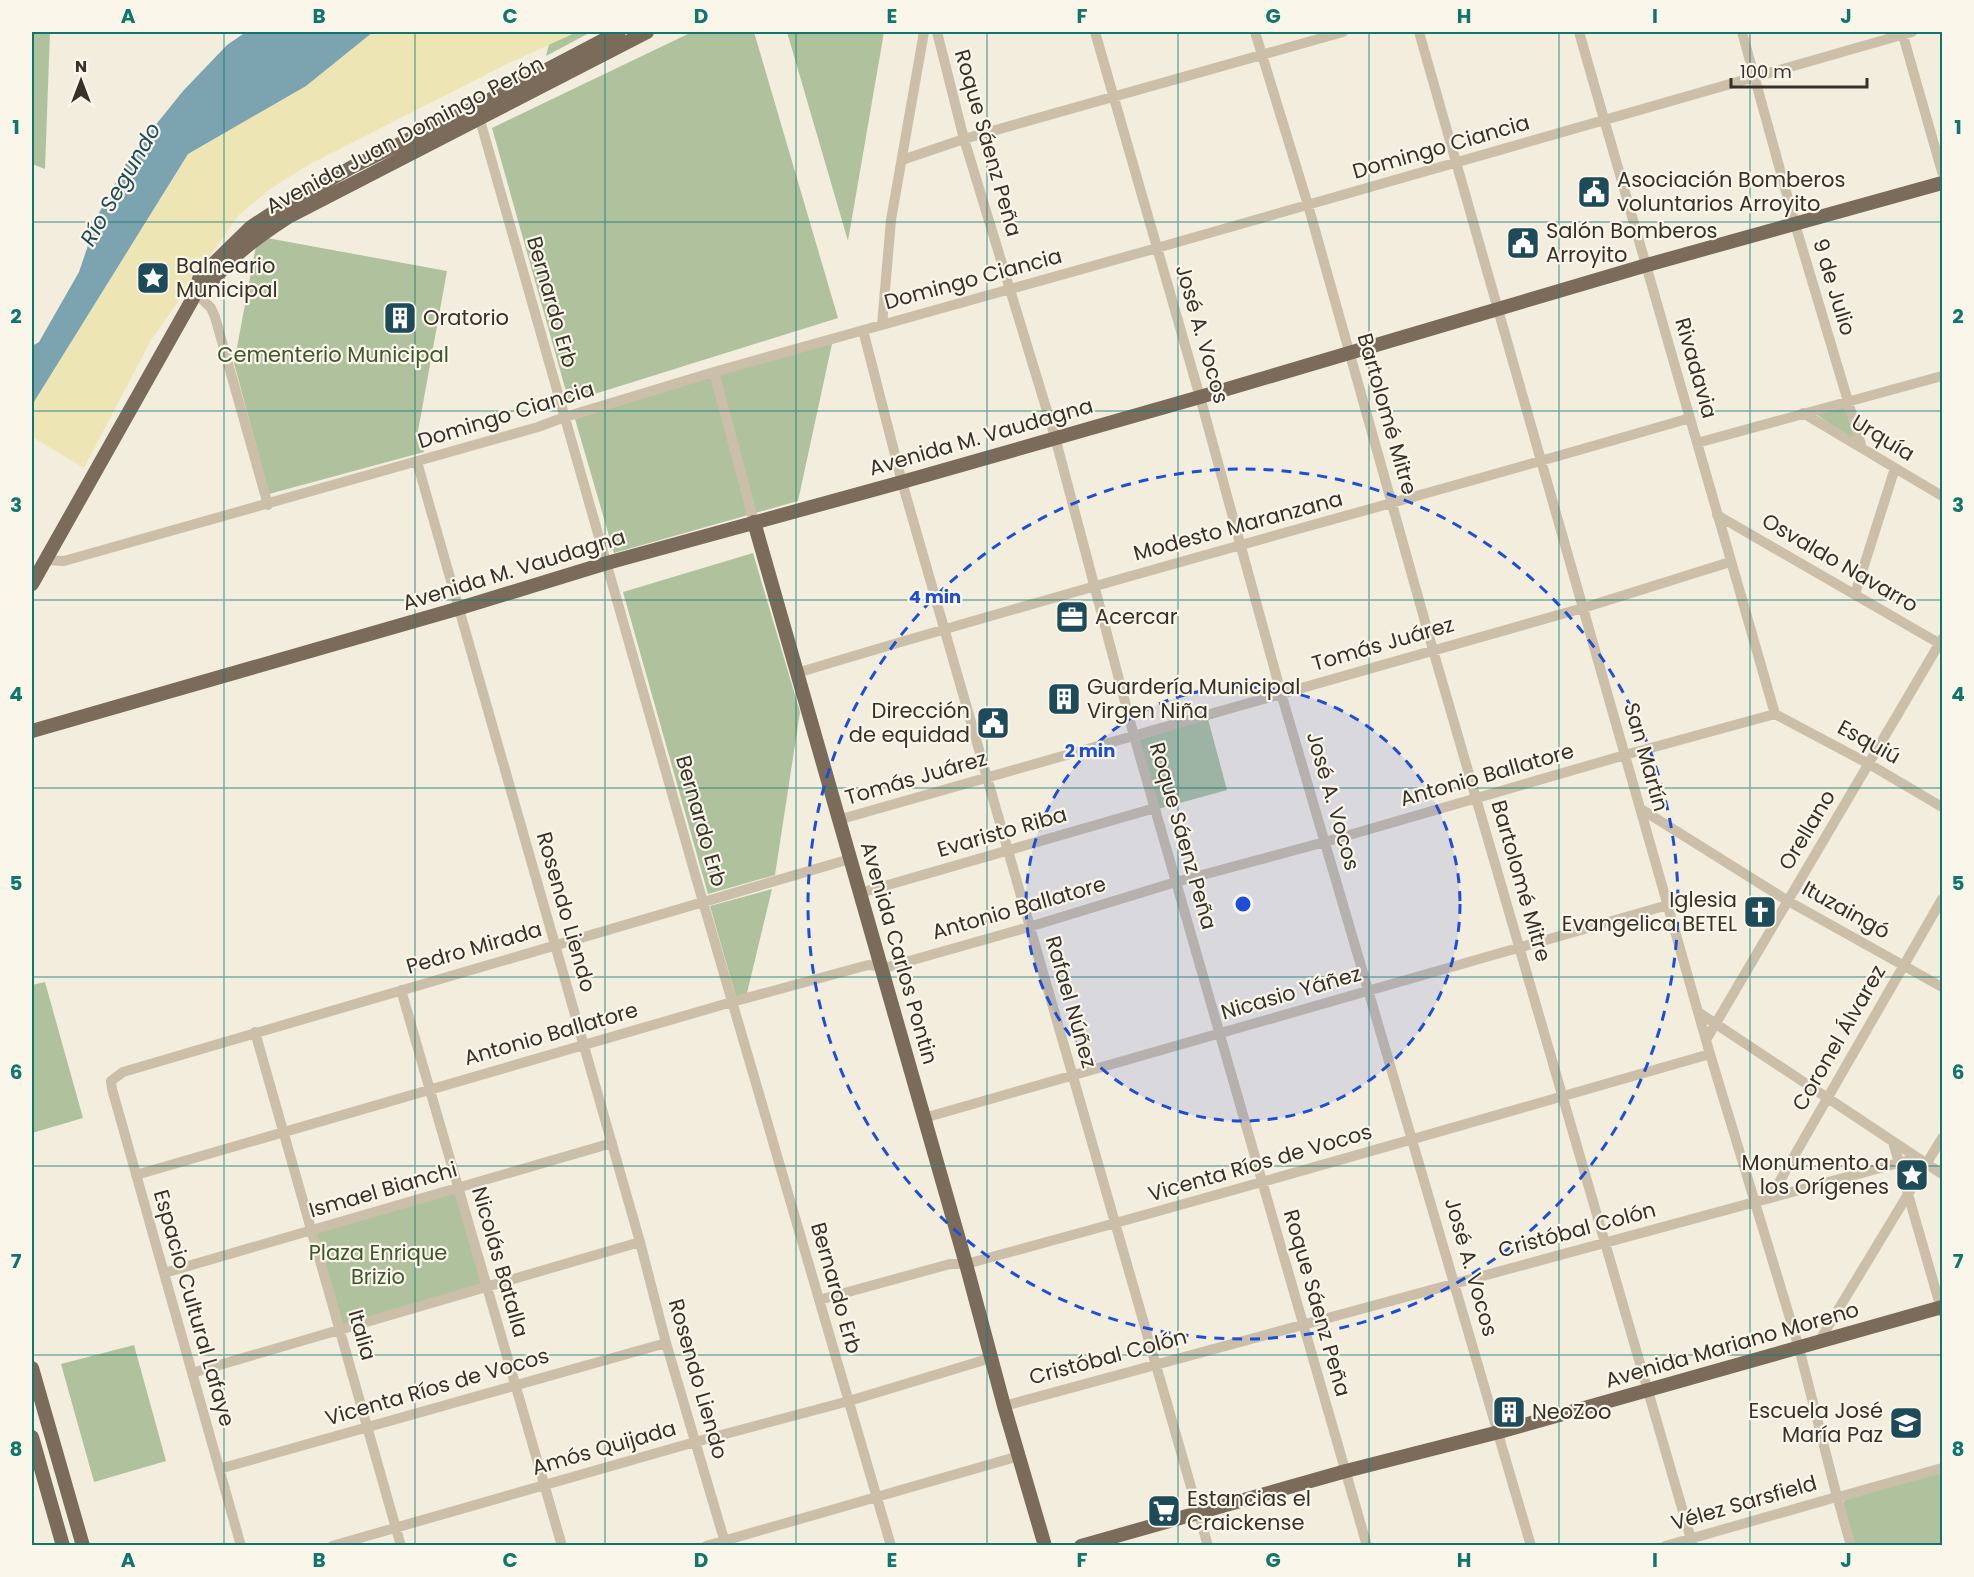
<svg xmlns="http://www.w3.org/2000/svg" width="1974" height="1577" font-family="Poppins,sans-serif">
  <style>
    .green { fill: #afc29d }
    .sand { fill: #eee5b4 }
    .water { fill: #7ca4b0 }
    .lines { fill: none; stroke-linecap: round; stroke-linejoin: round }
    .minor { stroke: #cbbfa9; stroke-width: 10 }
    .major { stroke: #7a6b5a; stroke-width: 14 }
    .grid { fill: none; stroke: #0f766e; stroke-width: 1.5; stroke-opacity: 0.55 }
    .ring { fill: none; stroke: #1d4ed8; stroke-width: 3; stroke-dasharray: 10 8 }
    .labels { text-anchor: middle; stroke-width: 4.5; stroke-linejoin: round; paint-order: stroke }
    .street-label { font-size: 21px; fill: #383129; stroke: #faf6ea }
    .poi-label { font-size: 21px; fill: #383129; stroke: #faf6ea; text-anchor: start }
    .park-label { font-size: 21px; fill: #3f572c; stroke: #faf6ea }
    .water-label { font-size: 22px; font-style: italic; fill: #1e4b5a; stroke: #faf6ea }
    .centre { fill: #1d4ed8; stroke: #faf6ea; stroke-width: 3 }
    .ring-label { font-size: 18px; text-anchor: middle; font-weight: bold; fill: #1d4ed8; stroke: #faf6ea; stroke-width: 4.5; stroke-linejoin: round; paint-order: stroke }
    .neatline { fill: none; stroke: #0f766e; stroke-width: 2 }
    .grid-label { font-size: 20px; text-anchor: middle; font-weight: bold; fill: #0f766e }
  </style>
  <rect width="100%" height="100%" fill="#f3edde"/>
  <path class="green" d="M 32,32 L 50,32 L 45,169 L 32,164 Z
    M 554,32 L 591,32 L 546,56 L 552,33 Z
    M 692,32 L 754,32 L 838,318 L 569,402 L 492,128 Z
    M 787,32 L 884,32 L 848,241 Z
    M 267,238 L 447,271 L 418,431 L 424,452 L 269,494 L 234,363 L 256,246 Z
    M 833,339 L 798,501 L 614,553 L 575,419 Z
    M 1847,406 L 1856,442 L 1816,414 Z
    M 753,553 L 800,712 L 775,875 L 708,894 L 623,592 Z
    M 1208,719 L 1227,790 L 1158,809 L 1138,740 Z
    M 772,889 L 747,993 L 736,997 L 710,906 Z
    M 45,982 L 83,1118 L 32,1133 L 32,985 Z
    M 456,1191 L 485,1286 L 342,1328 L 315,1231 Z
    M 134,1345 L 166,1461 L 94,1482 L 61,1364 Z
    M 1942,1472 L 1942,1545 L 1854,1545 L 1843,1504 L 1845,1499 Z"/>
  <path class="sand" d="M 373,32 L 577,32 L 509,63 L 308,165 L 270,189 L 238,216 L 151,340 L 84,468 L 32,437 L 32,405 L 188,154 L 306,86 Z"/>
  <path class="water" d="M 246,32 L 373,32 L 306,86 L 188,154 L 32,405 L 32,346 L 39,342 L 79,272 L 99,213 L 129,158 L 183,91 L 227,45 Z"/>
  <g class="lines">
    <path class="minor" d="M 937,32 L 964,139 L 1055,437 L 1134,736 L 1367,1546
      M 1095,32 L 1200,397 L 1281,693 L 1531,1546
      M 1255,32 L 1308,205 L 1433,650 L 1693,1546
      M 1419,32 L 1710,1054 L 1799,1348 L 1836,1493
      M 1579,32 L 1775,714
      M 1742,32 L 1795,224 L 1862,448
      M 1902,32 L 1942,172
      M 478,113 L 703,902 L 891,1546
      M 902,160 L 964,139 L 1343,32
      M 196,293 L 211,308 L 215,317 L 268,505
      M 882,325 L 891,220 L 924,32
      M 863,330 L 902,482 L 1208,1546
      M 714,372 L 754,522
      M 1803,413 L 1942,496
      M 1697,443 L 1942,376
      M 417,462 L 640,1242 L 666,1343 L 726,1546
      M 1717,515 L 1942,645
      M 44,560 L 64,561 L 538,427 L 565,417 L 714,372 L 1157,248 L 1912,32
      M 1855,594 L 1895,468
      M 797,673 C 1093,583 1393,505 1690,418
      M 1775,714 L 1869,764 L 1942,807
      M 1641,809 L 1788,901 L 1942,987
      M 838,820 L 1583,608 L 1730,562
      M 860,893 L 1155,808
      M 401,990 L 562,1546
      M 1698,1012 L 1942,1174
      M 255,1032 L 401,1546
      M 1706,1040 L 1942,639
      M 924,1118 L 1668,905
      M 1893,1142 L 1942,1312
      M 136,1175 L 732,1002 L 868,965 L 888,967 L 1029,927 L 1176,882 L 1325,842 L 1625,755 L 1775,714
      M 1770,1198 L 1942,899
      M 164,1273 L 612,1143
      M 819,1300 L 950,1264 L 966,1264 C 1215,1197 1462,1125 1710,1054
      M 1818,1343 L 1942,1138
      M 192,1373 L 640,1242
      M 1004,1406 L 1917,1158
      M 219,1469 L 666,1343
      M 1842,1496 L 1942,1468
      M 1839,1503 L 1851,1546
      M 241,1546 L 112,1089 L 111,1081 L 123,1072 L 850,859
      M 332,1546 L 695,1442 L 849,1401 L 991,1358
      M 706,1546 L 1019,1456
      M 1665,1546 L 1833,1498"/>
    <path class="major" d="M 196,293 C 213,283 223,267 238,254 C 253,240 271,228 288,217 L 647,32
      M 754,522 L 966,1264 L 1004,1406 L 1045,1546
      M 32,584 L 196,293 L 199,279 L 207,270 L 251,227 L 280,208 L 352,167 L 476,107 L 619,32
      M 32,731 L 460,608 L 607,563 L 902,482 L 1200,397 L 1647,265 L 1942,183
      M 32,1368 L 83,1546
      M 32,1437 L 63,1546
      M 1081,1546 L 1346,1471 L 1499,1432 L 1942,1307"/>
  </g>
  <path class="grid" d="M 224,32 L 224,1546M 415,32 L 415,1546M 605,32 L 605,1546M 796,32 L 796,1546M 987,32 L 987,1546M 1178,32 L 1178,1546M 1369,32 L 1369,1546M 1559,32 L 1559,1546M 1750,32 L 1750,1546M 32,222 L 1942,222M 32,411 L 1942,411M 32,600 L 1942,600M 32,788 L 1942,788M 32,977 L 1942,977M 32,1166 L 1942,1166M 32,1355 L 1942,1355"/>
  <circle cx="1243" cy="904" r="217" fill="#1d4ed8" fill-opacity=".12"/>
  <g class="ring">
    <circle cx="1243" cy="904" r="217"/>
    <circle cx="1243" cy="904" r="435"/>
  </g>
  <defs>
    <g id="civic-square" transform="scale(1.725)"><rect x="-9" y="-9" width="18" height="18" rx="4" fill="#1e4b5a" stroke="#faf6ea"/><path d="M-.6-6.5H3V-4.5H.6V-3L4-1V1h2V6H-6V1h2V-1L-.6-3ZM-1.2 2.5V6h2.4V2.5Z" fill="#fff"/></g>
    <g id="sight-square" transform="scale(1.725)"><rect x="-9" y="-9" width="18" height="18" rx="4" fill="#1e4b5a" stroke="#faf6ea"/><path d="M0-6L1.8-2.2L6-1.7L2.9 1.2L3.7 5.4L0 3.3L-3.7 5.4L-2.9 1.2L-6-1.7L-1.8-2.2Z" fill="#fff"/></g>
    <g id="building-square" transform="scale(1.725)"><rect x="-9" y="-9" width="18" height="18" rx="4" fill="#1e4b5a" stroke="#faf6ea"/><path d="M-4-6H4V6H1V3H-1V6H-4ZM-2.5-4.3h1.7v1.8h-1.7ZM.8-4.3h1.7v1.8H.8ZM-2.5-1h1.7V.8h-1.7ZM.8-1h1.7V.8H.8Z" fill="#fff"/></g>
    <g id="office-square" transform="scale(1.725)"><rect x="-9" y="-9" width="18" height="18" rx="4" fill="#1e4b5a" stroke="#faf6ea"/><path d="M-6-3h4V-5.5h4V-3h4V5H-6ZM-1-4.5V-3h2v-1.5ZM-6 0V1H6V0Z" fill="#fff"/></g>
    <g id="church-square" transform="scale(1.725)"><rect x="-9" y="-9" width="18" height="18" rx="4" fill="#1e4b5a" stroke="#faf6ea"/><path d="M-1.2-6h2.4v3.5h3.3v2.4h-3.3V6h-2.4V-.1h-3.3v-2.4h3.3Z" fill="#fff"/></g>
    <g id="school-square" transform="scale(1.725)"><rect x="-9" y="-9" width="18" height="18" rx="4" fill="#1e4b5a" stroke="#faf6ea"/><path d="M0-5L7-2L0 1L-7-2ZM-4 1L0 2.5L4 1V4Q0 6-4 4Z" fill="#fff"/></g>
    <g id="supermarket-square" transform="scale(1.725)"><rect x="-9" y="-9" width="18" height="18" rx="4" fill="#1e4b5a" stroke="#faf6ea"/><path d="M-6-5.5h2.5l.6 2H6L4.5 2H-2.5L-4.4-4H-6ZM-1.5 3.2a1.3 1.3 0 1 0 .1 0ZM3 3.2a1.3 1.3 0 1 0 .1 0Z" fill="#fff"/></g>
  </defs>
  <g fill-rule="evenodd">
    <use href="#civic-square" x="1594" y="192"/>
    <use href="#civic-square" x="1523" y="243"/>
    <use href="#sight-square" x="153" y="278"/>
    <use href="#building-square" x="400" y="318"/>
    <use href="#office-square" x="1072" y="617"/>
    <use href="#building-square" x="1064" y="699"/>
    <use href="#civic-square" x="993" y="723"/>
    <use href="#church-square" x="1760" y="912"/>
    <use href="#sight-square" x="1912" y="1175"/>
    <use href="#building-square" x="1509" y="1412"/>
    <use href="#school-square" x="1906" y="1423"/>
    <use href="#supermarket-square" x="1164" y="1511"/>
  </g>
  <g class="labels">
    <g class="street-label">
      <text transform="translate(405 135) rotate(-28)" y="7">Avenida Juan Domingo Perón</text>
      <text transform="translate(988 143) rotate(74)" y="7">Roque Sáenz Peña</text>
      <text transform="translate(1441 147) rotate(-16)" y="7">Domingo Ciancia</text>
      <text transform="translate(973 279) rotate(-15)" y="7">Domingo Ciancia</text>
      <text transform="translate(1834 287) rotate(73)" y="7">9 de Julio</text>
      <text transform="translate(552 302) rotate(74)" y="7">Bernardo Erb</text>
      <text transform="translate(1202 334) rotate(74)" y="7">José A. Vocos</text>
      <text transform="translate(1696 368) rotate(74)" y="7">Rivadavia</text>
      <text transform="translate(1387 414) rotate(74)" y="7">Bartolomé Mitre</text>
      <text transform="translate(506 415) rotate(-17)" y="7">Domingo Ciancia</text>
      <text transform="translate(981 437) rotate(-16)" y="7">Avenida M. Vaudagna</text>
      <text transform="translate(1883 438) rotate(31)" y="7">Urquía</text>
      <text transform="translate(1238 526) rotate(-15)" y="7">Modesto Maranzana</text>
      <text transform="translate(1840 563) rotate(30)" y="7">Osvaldo Navarro</text>
      <text transform="translate(514 570) rotate(-17)" y="7">Avenida M. Vaudagna</text>
      <text transform="translate(1383 644) rotate(-16)" y="7">Tomás Juárez</text>
      <text transform="translate(1869 742) rotate(29)" y="7">Esquiú</text>
      <text transform="translate(1646 757) rotate(74)" y="7">San Martín</text>
      <text transform="translate(1487 775) rotate(-16)" y="7">Antonio Ballatore</text>
      <text transform="translate(916 778) rotate(-16)" y="7">Tomás Juárez</text>
      <text transform="translate(1333 801) rotate(74)" y="7">José A. Vocos</text>
      <text transform="translate(701 821) rotate(74)" y="7">Bernardo Erb</text>
      <text transform="translate(1807 830) rotate(-59)" y="7">Orellano</text>
      <text transform="translate(1002 832) rotate(-16)" y="7">Evaristo Riba</text>
      <text transform="translate(1183 836) rotate(74)" y="7">Roque Sáenz Peña</text>
      <text transform="translate(1521 881) rotate(74)" y="7">Bartolomé Mitre</text>
      <text transform="translate(1019 908) rotate(-16)" y="7">Antonio Ballatore</text>
      <text transform="translate(1846 910) rotate(29)" y="7">Ituzaingó</text>
      <text transform="translate(566 912) rotate(74)" y="7">Rosendo Liendo</text>
      <text transform="translate(474 948) rotate(-16)" y="7">Pedro Mirada</text>
      <text transform="translate(899 953) rotate(74)" y="7">Avenida Carlos Pontin</text>
      <text transform="translate(1291 993) rotate(-16)" y="7">Nicasio Yáñez</text>
      <text transform="translate(1071 1002) rotate(74)" y="7">Rafael Núñez</text>
      <text transform="translate(551 1034) rotate(-16)" y="7">Antonio Ballatore</text>
      <text transform="translate(1839 1038) rotate(-60)" y="7">Coronel Álvarez</text>
      <text transform="translate(1260 1163) rotate(-16)" y="7">Vicenta Ríos de Vocos</text>
      <text transform="translate(383 1190) rotate(-16)" y="7">Ismael Bianchi</text>
      <text transform="translate(1577 1230) rotate(-15)" y="7">Cristóbal Colón</text>
      <text transform="translate(500 1262) rotate(74)" y="7">Nicolás Batalla</text>
      <text transform="translate(1471 1267) rotate(74)" y="7">José A. Vocos</text>
      <text transform="translate(836 1288) rotate(74)" y="7">Bernardo Erb</text>
      <text transform="translate(1317 1303) rotate(74)" y="7">Roque Sáenz Peña</text>
      <text transform="translate(194 1308) rotate(74)" y="7">Espacio Cultural Lafaye</text>
      <text transform="translate(362 1335) rotate(74)" y="7">Italia</text>
      <text transform="translate(1732 1345) rotate(-16)" y="7">Avenida Mariano Moreno</text>
      <text transform="translate(1108 1357) rotate(-15)" y="7">Cristóbal Colón</text>
      <text transform="translate(698 1379) rotate(74)" y="7">Rosendo Liendo</text>
      <text transform="translate(437 1387) rotate(-16)" y="7">Vicenta Ríos de Vocos</text>
      <text transform="translate(604 1448) rotate(-16)" y="7">Amós Quijada</text>
      <text transform="translate(1744 1503) rotate(-16)" y="7">Vélez Sarsfield</text>
    </g>
    <g class="poi-label">
      <text x="1617" y="187">Asociación Bomberos<tspan x="1617" dy="24">voluntarios Arroyito</tspan></text>
      <text x="1546" y="238">Salón Bomberos<tspan x="1546" dy="24">Arroyito</tspan></text>
      <text x="176" y="273">Balneario<tspan x="176" dy="24">Municipal</tspan></text>
      <text x="423" y="325">Oratorio</text>
      <text x="1095" y="624">Acercar</text>
      <text x="1087" y="694">Guardería Municipal<tspan x="1087" dy="24">Virgen Niña</tspan></text>
      <text x="970" y="718" text-anchor="end">Dirección<tspan x="970" dy="24">de equidad</tspan></text>
      <text x="1737" y="907" text-anchor="end">Iglesia<tspan x="1737" dy="24">Evangelica BETEL</tspan></text>
      <text x="1889" y="1170" text-anchor="end">Monumento a<tspan x="1889" dy="24">los Orígenes</tspan></text>
      <text x="1883" y="1418" text-anchor="end">Escuela José<tspan x="1883" dy="24">María Paz</tspan></text>
      <text x="1532" y="1419">NeoZoo</text>
      <text x="1187" y="1506">Estancias el<tspan x="1187" dy="24">Craickense</tspan></text>
    </g>
    <g class="park-label">
      <text x="333" y="362">Cementerio Municipal</text>
      <text x="378" y="1260">Plaza Enrique<tspan x="378" dy="24">Brizio</tspan></text>
    </g>
    <g class="water-label">
      <text transform="translate(120 184) rotate(-60)" y="8">Río Segundo</text>
    </g>
  </g>
  <circle cx="1243" cy="904" r="9" class="centre"/>
  <g class="ring-label">
    <text x="935" y="603">4 min</text>
    <text x="1090" y="757">2 min</text>
  </g>
  <rect width="1974" height="1577" fill="none" stroke="#faf6ea" stroke-width="66"/>
  <g transform="translate(81 81)" stroke="#faf6ea" stroke-width="4.5" paint-order="stroke">
  <path d="M0-4.5L10 22L0 15L-10 22Z" fill="#383129"/>
  <text y="-9" font-size="16" font-weight="bold" text-anchor="middle" fill="#383129">N</text>
  </g>
  <path d="M1731 78v9h136v-9" fill="none" stroke="#383129" stroke-width="3"/>
  <text x="1740" y="78" font-size="18" fill="#383129" stroke="#faf6ea" stroke-width="4.5" paint-order="stroke">100 m</text>
  <rect x="33" y="33" width="1908" height="1511" class="neatline"/>
  <g class="grid-label">
    <text x="128" y="23">A</text>
    <text x="319" y="23">B</text>
    <text x="510" y="23">C</text>
    <text x="701" y="23">D</text>
    <text x="892" y="23">E</text>
    <text x="1082" y="23">F</text>
    <text x="1273" y="23">G</text>
    <text x="1464" y="23">H</text>
    <text x="1655" y="23">I</text>
    <text x="1846" y="23">J</text>
    <text x="16" y="134">1</text>
    <text x="1958" y="134">1</text>
    <text x="16" y="323">2</text>
    <text x="1958" y="323">2</text>
    <text x="16" y="512">3</text>
    <text x="1958" y="512">3</text>
    <text x="16" y="701">4</text>
    <text x="1958" y="701">4</text>
    <text x="16" y="890">5</text>
    <text x="1958" y="890">5</text>
    <text x="16" y="1079">6</text>
    <text x="1958" y="1079">6</text>
    <text x="16" y="1268">7</text>
    <text x="1958" y="1268">7</text>
    <text x="16" y="1456">8</text>
    <text x="1958" y="1456">8</text>
    <text x="128" y="1567">A</text>
    <text x="319" y="1567">B</text>
    <text x="510" y="1567">C</text>
    <text x="701" y="1567">D</text>
    <text x="892" y="1567">E</text>
    <text x="1082" y="1567">F</text>
    <text x="1273" y="1567">G</text>
    <text x="1464" y="1567">H</text>
    <text x="1655" y="1567">I</text>
    <text x="1846" y="1567">J</text>
  </g>
</svg>
